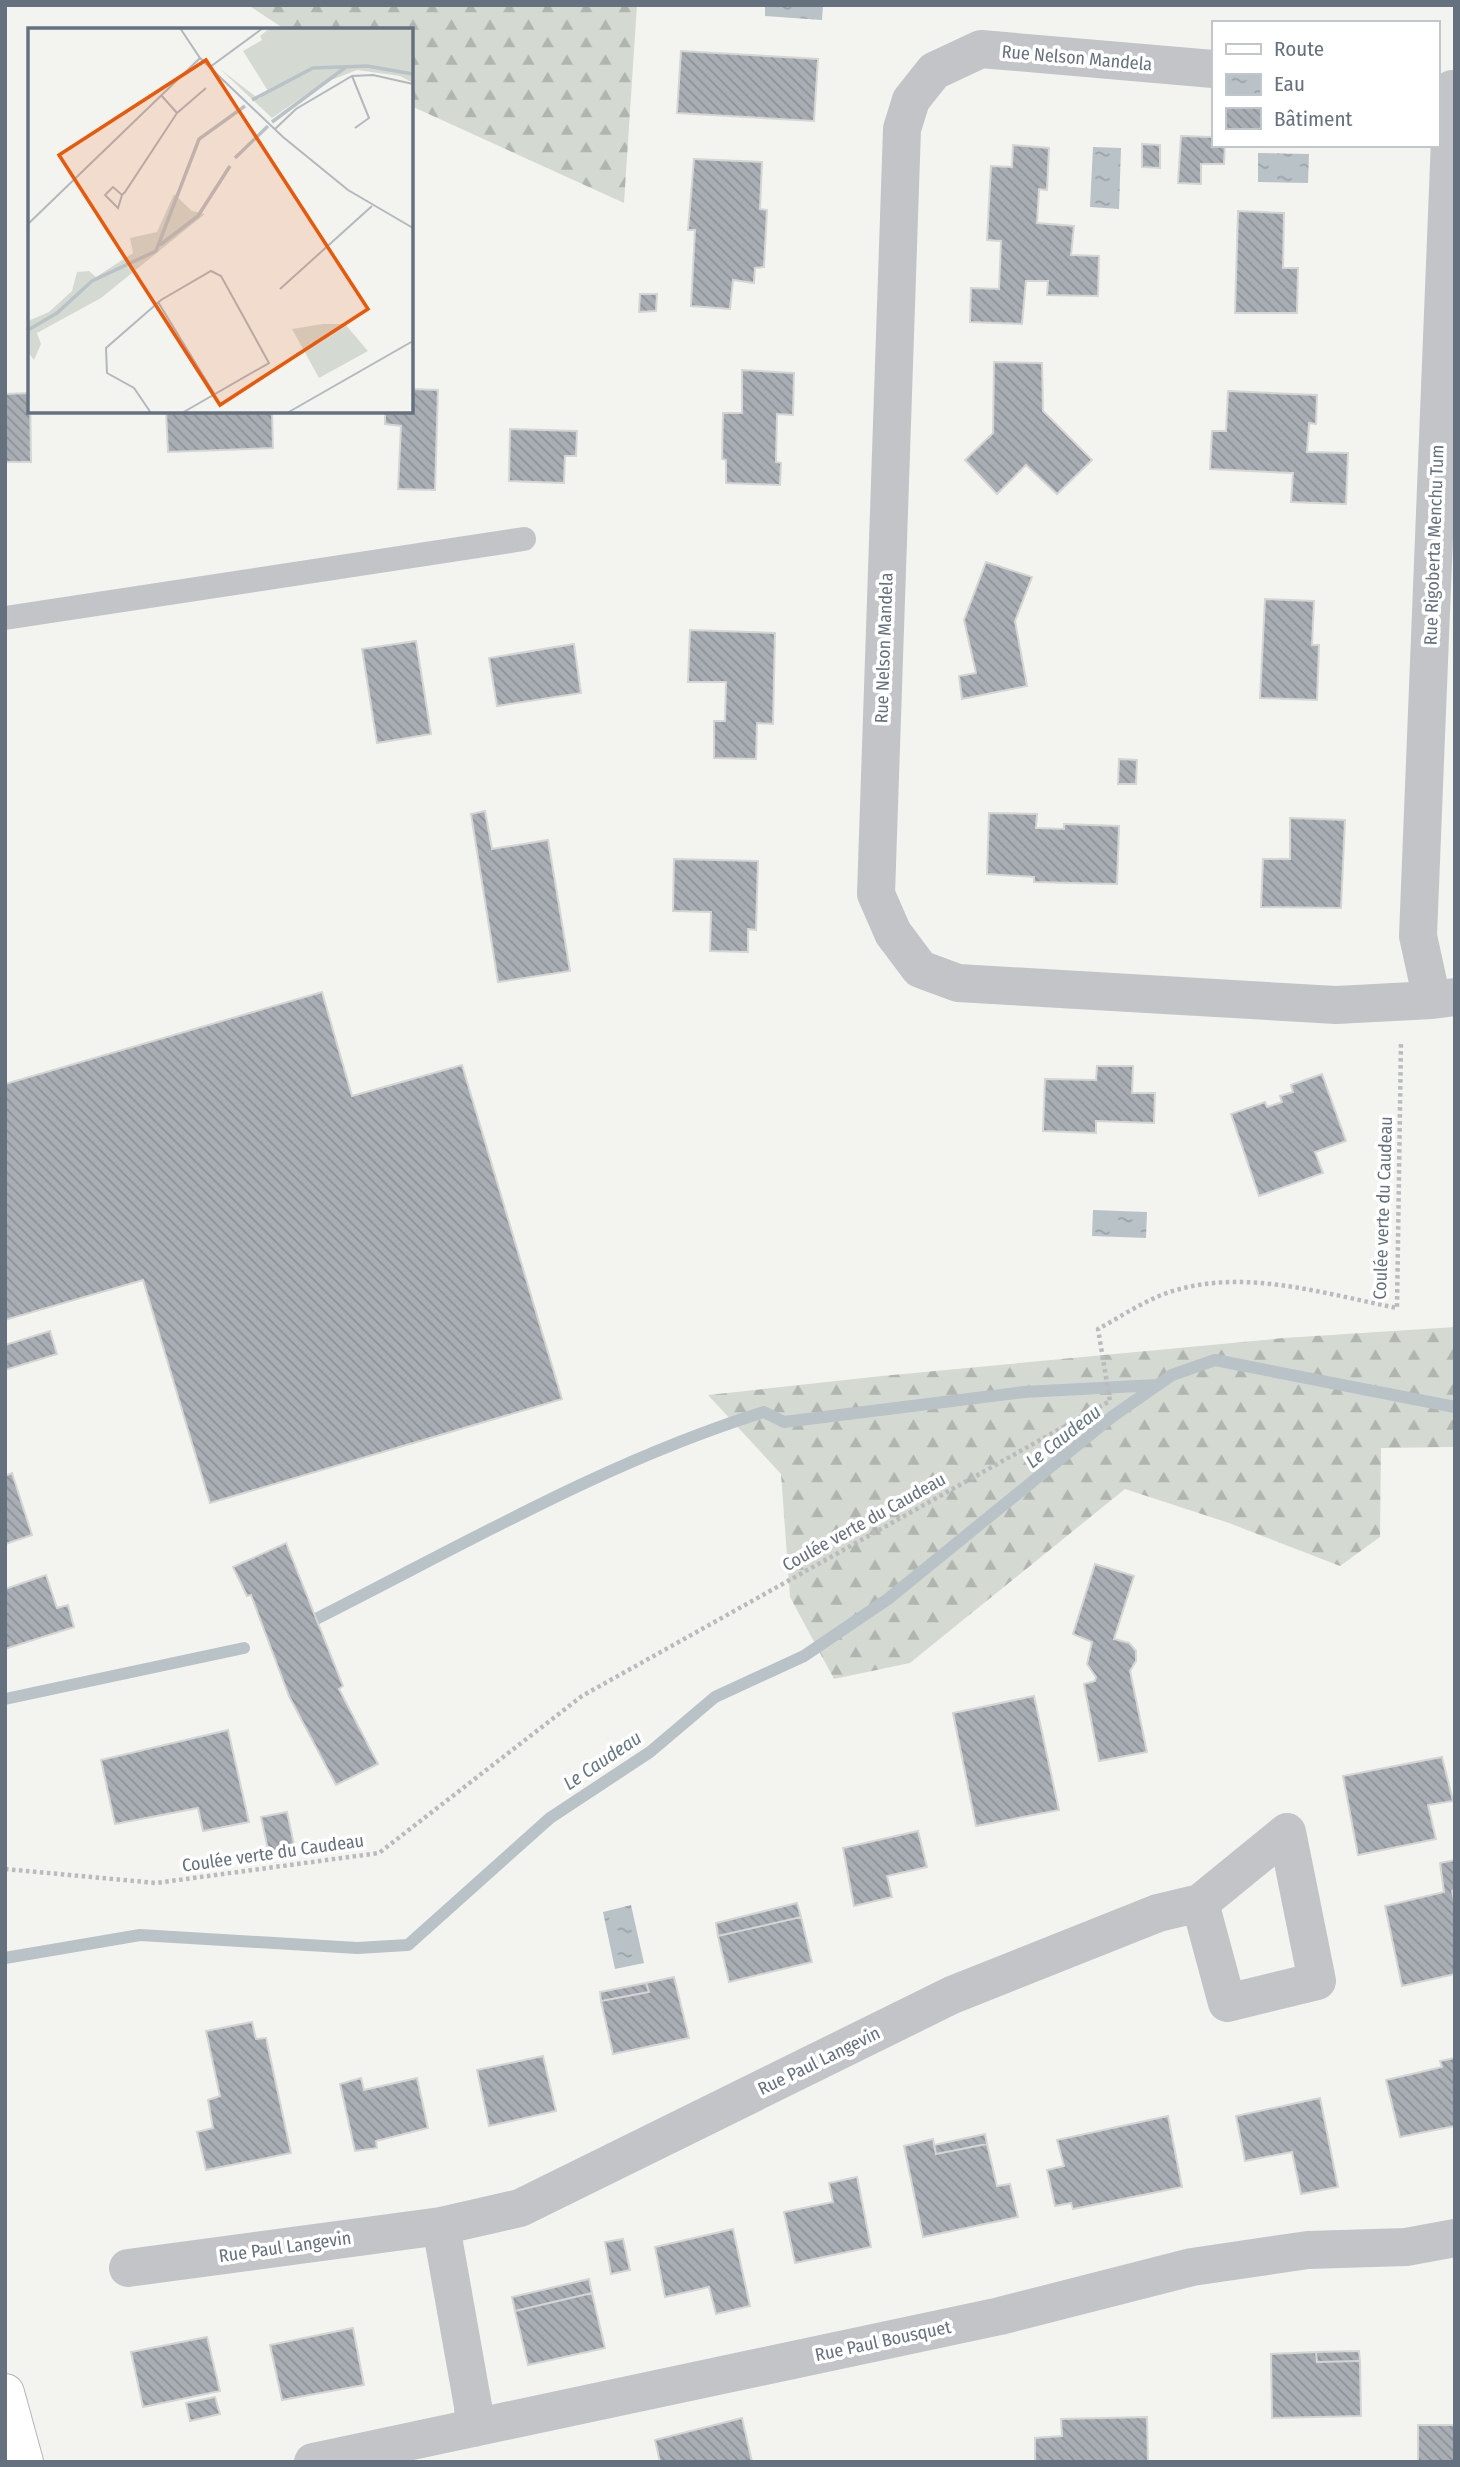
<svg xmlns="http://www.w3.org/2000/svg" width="1460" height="2467" font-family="'Fira Sans Condensed',sans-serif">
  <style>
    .forest { fill: url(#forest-firs) }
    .water { fill: url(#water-ripples) }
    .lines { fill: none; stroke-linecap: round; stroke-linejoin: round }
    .stream { stroke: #b9c2c7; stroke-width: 12 }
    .building { fill: url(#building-back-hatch); stroke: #d5d5d3; stroke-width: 2 }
    .secondary-casing { stroke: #b2b6ba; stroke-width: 40 }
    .path { stroke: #b9bbbd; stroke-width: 4.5; stroke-dasharray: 3.5 3.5; stroke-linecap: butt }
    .lane { stroke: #c2c4c8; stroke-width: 24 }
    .street { stroke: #c2c4c8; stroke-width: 38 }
    .secondary { stroke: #fff; stroke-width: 38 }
    .labels { text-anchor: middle; stroke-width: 7; stroke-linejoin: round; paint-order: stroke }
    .street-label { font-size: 18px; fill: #65717f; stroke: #fff }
    .water-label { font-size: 19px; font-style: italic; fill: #657883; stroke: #fff }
    .inset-river { fill: none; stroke: #b9c2c7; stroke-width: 3.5 }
    .inset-road { fill: none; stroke: #b2b8bc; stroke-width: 2 }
    .view { fill: #e8590c; fill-opacity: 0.15; stroke: #e8590c; stroke-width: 3.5 }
    .inset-edge { fill: none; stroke: #65717f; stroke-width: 3.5 }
  </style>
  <defs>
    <pattern id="forest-firs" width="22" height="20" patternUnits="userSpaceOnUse" patternTransform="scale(1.75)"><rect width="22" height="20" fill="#d4dad1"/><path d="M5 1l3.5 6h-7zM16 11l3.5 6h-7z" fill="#b0b5af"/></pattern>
    <pattern id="water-ripples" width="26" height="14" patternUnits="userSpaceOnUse" patternTransform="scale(1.75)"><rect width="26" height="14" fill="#b9c2c7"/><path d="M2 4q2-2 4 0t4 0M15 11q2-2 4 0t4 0" fill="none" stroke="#9aa2a7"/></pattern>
    <pattern id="building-back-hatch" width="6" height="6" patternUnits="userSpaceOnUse" patternTransform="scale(1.75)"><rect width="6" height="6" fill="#a8aeb4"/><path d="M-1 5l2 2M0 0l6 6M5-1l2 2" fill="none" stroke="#8c9298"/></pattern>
  </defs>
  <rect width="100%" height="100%" fill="#f3f4f0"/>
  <path class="forest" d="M 248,5 L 637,5 L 624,203 L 411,106 L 411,30 L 286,30 Z
    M 1455,1327 L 1455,1447 L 1381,1448 L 1380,1537 L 1340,1566 L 1229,1523 L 1125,1489 L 910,1663 L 834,1679 L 790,1597 L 781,1474 L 708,1395 L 882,1376 L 1284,1338 Z"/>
  <path class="water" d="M 765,5 L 823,5 L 822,20 L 765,16 Z
    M 1093,147 L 1121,148 L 1119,209 L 1090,207 Z
    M 1258,153 L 1309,154 L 1308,183 L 1258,182 Z
    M 1093,1210 L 1147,1212 L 1146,1238 L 1092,1236 Z
    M 631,1905 L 644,1963 L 615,1969 L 603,1912 Z"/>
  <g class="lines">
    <path class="stream" d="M 316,1619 C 463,1545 607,1461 764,1412 L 784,1422 L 1024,1392 L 1157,1385
      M 5,1699 L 244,1648
      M 5,1958 L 140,1935 L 357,1948 L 408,1945 L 550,1818 L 650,1752 L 715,1697 L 804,1656 L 888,1599 L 1113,1416 L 1172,1375 L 1215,1360 L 1455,1407"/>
  </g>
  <path class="building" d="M 681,51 L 818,59 L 814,121 L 677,113 Z
    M 1181,136 L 1213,137 L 1213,145 L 1225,145 L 1224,164 L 1201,164 L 1201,184 L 1178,183 Z
    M 1142,144 L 1160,145 L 1160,168 L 1142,167 Z
    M 1013,145 L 1049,148 L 1047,190 L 1039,189 L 1037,223 L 1074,226 L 1071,255 L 1099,256 L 1098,296 L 1047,295 L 1048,281 L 1026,281 L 1022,324 L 970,322 L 971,288 L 999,289 L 1001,241 L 987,240 L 991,166 L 1012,167 Z
    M 694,159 L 762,162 L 760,209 L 767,210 L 764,267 L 755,268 L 754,283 L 733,280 L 730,309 L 691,306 L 695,230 L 688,230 Z
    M 1238,211 L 1284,213 L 1283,268 L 1298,268 L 1297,313 L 1235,313 Z
    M 640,294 L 657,294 L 656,311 L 639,312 Z
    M 994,362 L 1042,363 L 1043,411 L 1092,460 L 1057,494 L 1026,465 L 997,494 L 965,460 L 993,433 Z
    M 742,370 L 794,373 L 793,415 L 777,414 L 776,462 L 781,463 L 780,485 L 726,483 L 726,460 L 722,459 L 723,413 L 742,413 Z
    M 411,389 L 438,390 L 435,490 L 398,489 L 401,426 L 385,424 L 385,411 L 411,411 Z
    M 1228,391 L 1317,395 L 1316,424 L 1309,423 L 1307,452 L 1348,453 L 1346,504 L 1291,502 L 1293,473 L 1210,469 L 1212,431 L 1226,431 Z
    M 30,393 L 31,462 L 5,462 L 5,394 Z
    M 166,411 L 272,411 L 273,448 L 168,452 Z
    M 510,429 L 577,431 L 576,456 L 565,456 L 564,483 L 509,481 Z
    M 986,562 L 1032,577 L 1015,621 L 1027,686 L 962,699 L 959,676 L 976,673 L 964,620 Z
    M 1265,599 L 1314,601 L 1312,645 L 1319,645 L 1317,700 L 1260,698 Z
    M 690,630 L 775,633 L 773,724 L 757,723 L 756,759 L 714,758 L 714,721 L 725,721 L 726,682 L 688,682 Z
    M 416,641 L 431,734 L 377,743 L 362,649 Z
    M 574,644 L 581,693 L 497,706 L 489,658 Z
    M 1119,759 L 1137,760 L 1136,784 L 1118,784 Z
    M 485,811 L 492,849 L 548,840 L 570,971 L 498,982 L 471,814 Z
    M 989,813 L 1037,814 L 1036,828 L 1064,829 L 1064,824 L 1119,826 L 1117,884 L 1034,882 L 1034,877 L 987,874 Z
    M 1290,818 L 1345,820 L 1341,908 L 1261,907 L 1263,859 L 1290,859 Z
    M 674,859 L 758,861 L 756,930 L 748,929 L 748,952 L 710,951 L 711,912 L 673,911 Z
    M 322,992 L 352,1096 L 462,1065 L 562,1399 L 210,1503 L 143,1280 L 5,1320 L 5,1084 Z
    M 1097,1066 L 1133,1066 L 1132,1093 L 1155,1093 L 1154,1123 L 1096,1121 L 1096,1133 L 1043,1131 L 1045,1079 L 1096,1080 Z
    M 1322,1074 L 1346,1141 L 1315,1152 L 1323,1173 L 1259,1196 L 1231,1114 L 1265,1102 L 1267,1107 L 1282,1102 L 1280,1096 L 1293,1092 L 1291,1085 Z
    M 50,1331 L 57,1354 L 5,1370 L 5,1345 Z
    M 12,1473 L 32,1535 L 5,1544 L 5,1476 Z
    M 286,1543 L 343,1686 L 339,1689 L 378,1764 L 336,1785 L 289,1696 L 251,1595 L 247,1596 L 233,1567 Z
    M 1095,1564 L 1134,1576 L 1114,1639 L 1129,1643 L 1136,1651 L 1136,1661 L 1130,1671 L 1147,1752 L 1099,1761 L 1084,1684 L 1095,1681 L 1096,1677 L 1087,1664 L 1092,1642 L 1073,1634 Z
    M 46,1575 L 57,1608 L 68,1605 L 74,1627 L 5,1649 L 5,1589 Z
    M 1034,1696 L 1059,1810 L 976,1826 L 953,1713 Z
    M 228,1730 L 249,1822 L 203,1831 L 198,1808 L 115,1824 L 101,1760 Z
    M 1442,1757 L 1453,1801 L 1428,1805 L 1436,1839 L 1358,1855 L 1343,1776 Z
    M 287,1812 L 296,1854 L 270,1859 L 261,1817 Z
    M 918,1831 L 927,1867 L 887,1876 L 892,1897 L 854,1906 L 843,1848 Z
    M 1455,1860 L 1455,1890 L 1452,1891 L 1455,1904 L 1455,1974 L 1402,1986 L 1385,1906 L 1444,1892 L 1440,1863 Z
    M 797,1903 L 801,1917 L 718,1936 L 716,1923 Z
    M 801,1917 L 812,1962 L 729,1982 L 718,1936 Z
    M 674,1977 L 689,2038 L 613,2054 L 601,2001 L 649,1992 L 646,1983 Z
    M 646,1983 L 649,1992 L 601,2001 L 600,1992 Z
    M 252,2022 L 256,2039 L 266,2038 L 291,2153 L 206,2170 L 197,2132 L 213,2128 L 208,2100 L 220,2096 L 206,2031 Z
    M 543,2056 L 556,2111 L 489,2126 L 477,2070 Z
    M 1455,2058 L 1455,2126 L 1400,2137 L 1386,2080 L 1442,2067 L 1440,2061 Z
    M 361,2078 L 364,2090 L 417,2078 L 428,2128 L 376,2141 L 377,2148 L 355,2151 L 340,2084 Z
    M 1320,2098 L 1338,2187 L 1301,2194 L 1292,2152 L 1245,2161 L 1236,2116 Z
    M 1168,2116 L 1182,2187 L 1073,2209 L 1071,2203 L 1055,2206 L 1047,2170 L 1064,2166 L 1057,2140 Z
    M 985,2134 L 987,2144 L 936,2154 L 934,2145 Z
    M 933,2139 L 936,2154 L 987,2144 L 997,2186 L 1010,2184 L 1018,2217 L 923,2237 L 904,2146 Z
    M 857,2177 L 871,2247 L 795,2263 L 784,2212 L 833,2202 L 829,2183 Z
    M 733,2229 L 750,2306 L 716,2314 L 709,2287 L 665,2297 L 655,2247 Z
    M 623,2239 L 630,2270 L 611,2274 L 605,2242 Z
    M 589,2279 L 592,2293 L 515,2311 L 512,2297 Z
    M 592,2293 L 605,2348 L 528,2365 L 515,2311 Z
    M 353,2328 L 364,2385 L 282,2400 L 270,2345 Z
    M 207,2337 L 220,2391 L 143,2407 L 131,2352 Z
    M 1359,2351 L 1360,2361 L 1317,2362 L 1316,2352 Z
    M 1316,2352 L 1317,2362 L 1360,2361 L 1361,2416 L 1272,2418 L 1271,2354 Z
    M 215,2397 L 220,2414 L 190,2421 L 186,2403 Z
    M 1147,2417 L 1148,2462 L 1035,2462 L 1035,2438 L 1062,2436 L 1061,2419 Z
    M 742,2418 L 752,2462 L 660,2462 L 655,2440 Z
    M 1418,2425 L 1455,2425 L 1455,2462 L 1418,2462 Z"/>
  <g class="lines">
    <g class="secondary-casing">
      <path id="secondary" d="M 5,2393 L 24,2462"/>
    </g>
    <path class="path" d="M 5,1869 L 156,1883 L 379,1853 L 582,1696 L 1110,1401 L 1098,1329 C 1118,1318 1138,1305 1159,1296 C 1235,1265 1320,1293 1397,1308 L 1401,1042"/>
    <path class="lane" d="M 5,618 L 524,539"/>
    <path class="street" d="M 1213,69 L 981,49 L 934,71 L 911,100 L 902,129 L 876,894 L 893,933 L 920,969 L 958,983 L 1336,1005 L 1432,1000 L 1455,997
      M 1432,1000 L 1418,936 L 1452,89
      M 441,2226 L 520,2208 L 952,1995 L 1158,1913 L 1200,1903 L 1227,2003 L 1317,1981 L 1287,1832 L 1200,1903
      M 128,2268 L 441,2226 L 473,2406 L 474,2428
      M 313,2462 L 1000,2316 L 1192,2267 L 1308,2250 L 1406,2247 L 1455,2238"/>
    <use href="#secondary" class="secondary"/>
  </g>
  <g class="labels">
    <g class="street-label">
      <text transform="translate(1077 58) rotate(5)" y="6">Rue Nelson Mandela</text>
      <text transform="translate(1434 545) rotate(-88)" y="6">Rue Rigoberta Menchu Tum</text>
      <text transform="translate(884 648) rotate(-88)" y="6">Rue Nelson Mandela</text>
      <text transform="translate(1383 1208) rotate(-88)" y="6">Coulée verte du Caudeau</text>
      <text transform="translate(864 1522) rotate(-29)" y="6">Coulée verte du Caudeau</text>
      <text transform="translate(273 1853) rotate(-8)" y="6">Coulée verte du Caudeau</text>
      <text transform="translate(819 2061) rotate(-26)" y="6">Rue Paul Langevin</text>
      <text transform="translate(285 2247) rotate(-8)" y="6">Rue Paul Langevin</text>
      <text transform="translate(883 2341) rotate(-12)" y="6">Rue Paul Bousquet</text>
    </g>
    <g class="water-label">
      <text transform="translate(1063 1436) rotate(-38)" y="7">Le Caudeau</text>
      <text transform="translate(602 1760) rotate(-34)" y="7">Le Caudeau</text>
    </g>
  </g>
  <g transform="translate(28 28)">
    <rect width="385" height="385" fill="#f3f4f0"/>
    <path d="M 242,0 L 385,0 L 385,55 L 372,48 L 329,42 L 293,56 L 244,90 L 192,41 L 231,71 L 240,63 L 215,23 L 234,12 L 232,8 Z" fill="#d4dad1"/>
    <path d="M 322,0 L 331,0 L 322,15 L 328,26 L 385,35 L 385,47 L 312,36 L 293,52 L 281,52 L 281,60 L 247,77 L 244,52 L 276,37 L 292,43 L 301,26 L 316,26 L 310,16 ZM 146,166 L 164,183 L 177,186 L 73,270 L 9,305 L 13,316 L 6,332 L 0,324 L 0,293 L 21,284 L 44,263 L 49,244 L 61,243 L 68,249 L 105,225 L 102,210 L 129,204 ZM 295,296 L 317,296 L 340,323 L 291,350 L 264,301 Z" fill="#d4dad1"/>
    <path class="inset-river" d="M 224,72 L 285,40 L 339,38 L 385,46M 244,94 L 318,39M 207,130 L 240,98M 132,217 L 170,188 L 202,138M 0,302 L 29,285 L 64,253 L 128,223 L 171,111 L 217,78"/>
    <path class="inset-road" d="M 152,0 L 172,30 L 255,109 L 320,162 L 385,200M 182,39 L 235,0M 324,48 L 341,90 L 327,100M 133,67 L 149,85 L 178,60M 247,101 L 268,81 L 324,48 L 345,47 L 385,56M 94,167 L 90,180 L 77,167 L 85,159 L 94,167 L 97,164 L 149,85M 0,196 L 172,30M 252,261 L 344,178M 130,274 L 187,367M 123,385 L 106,360 L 79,345 L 78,320 L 133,272 L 183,243 L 193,248 L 241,335 L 154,385M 259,385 L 385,313"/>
    <path class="view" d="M 178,32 L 340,281 L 192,377 L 31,127 Z"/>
    <rect width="385" height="385" class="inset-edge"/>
  </g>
  <rect width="1460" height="2467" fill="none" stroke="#65717f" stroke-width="14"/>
  <rect x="1212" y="21" width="228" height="126" fill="#ffffff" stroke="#c1c6cc" stroke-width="2"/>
  <rect x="1226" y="44" width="35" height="10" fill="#ffffff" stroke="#c1c6cc" stroke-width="2"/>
  <text x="1274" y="56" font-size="21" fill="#65717f">Route</text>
  <rect x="1226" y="74" width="35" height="21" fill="url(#water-ripples)" stroke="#c1c6cc" stroke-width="2"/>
  <text x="1274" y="91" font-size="21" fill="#65717f">Eau</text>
  <rect x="1226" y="108" width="35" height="21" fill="url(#building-back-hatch)" stroke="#c1c6cc" stroke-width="2"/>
  <text x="1274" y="126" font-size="21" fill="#65717f">Bâtiment</text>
</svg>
